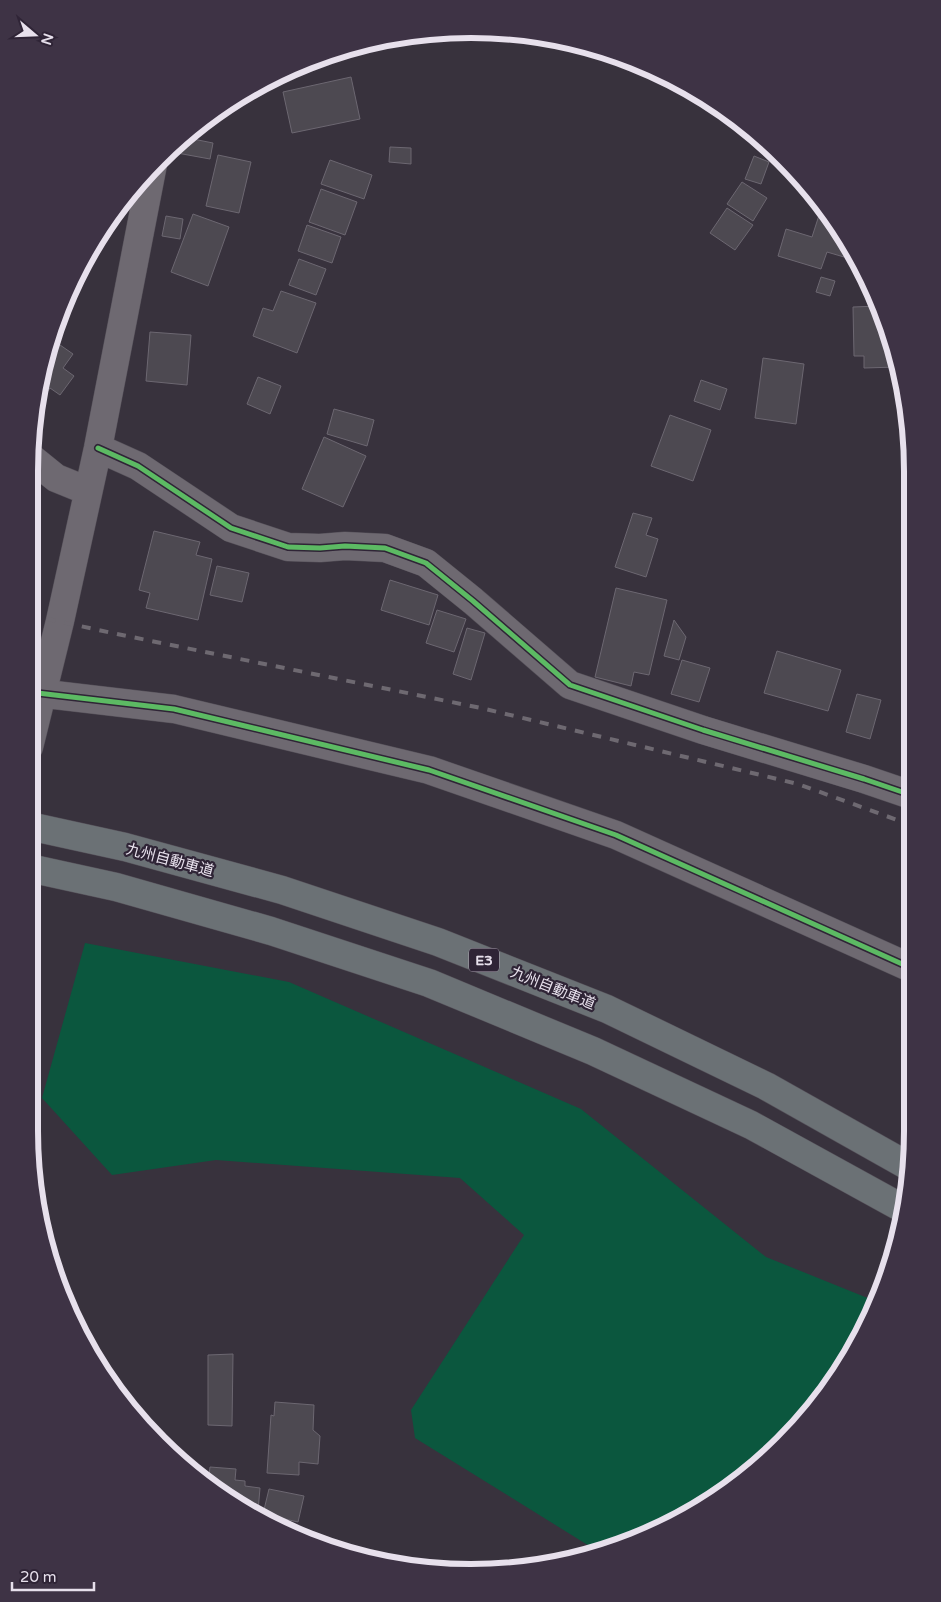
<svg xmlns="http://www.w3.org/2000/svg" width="941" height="1602" font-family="'Varela Round','Noto Sans JP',sans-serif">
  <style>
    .green { fill: #0b573e }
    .building { fill: #4d4951; stroke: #6c6771 }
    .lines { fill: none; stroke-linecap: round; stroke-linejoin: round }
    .street-casing { stroke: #544f58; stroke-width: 29 }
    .highway-casing { stroke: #544f58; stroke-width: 29 }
    .street { stroke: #6e6971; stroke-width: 28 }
    .highway { stroke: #6b7175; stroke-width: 28 }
    .rail { stroke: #6e6971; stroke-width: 4; stroke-dasharray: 9 9; stroke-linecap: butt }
    .cycleway-casing { stroke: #2f2436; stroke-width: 8 }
    .cycleway { stroke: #5cba63; stroke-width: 5 }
    .labels { text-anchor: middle; stroke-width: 4.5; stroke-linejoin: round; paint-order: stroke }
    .shield { fill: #2f2436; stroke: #b0a8b5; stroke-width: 1 }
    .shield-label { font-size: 14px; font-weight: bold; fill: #e7e0ec }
    .street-label { font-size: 15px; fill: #e7e0ec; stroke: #2f2436 }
    .rim { fill: none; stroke: #e7e0ec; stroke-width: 6 }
  </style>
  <rect width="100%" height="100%" fill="#38323d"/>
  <path class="green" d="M 85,943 L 289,982 L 581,1109 L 766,1257 L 875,1301 L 838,1377 L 739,1482 L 612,1550 L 599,1552 L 415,1438 L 411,1410 L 524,1235 L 460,1178 L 216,1160 L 112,1175 L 42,1098 Z"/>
  <path class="building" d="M 351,77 L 360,119 L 292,133 L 283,92 Z
    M 183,137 L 213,143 L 210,159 L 177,153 L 180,140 Z
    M 390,147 L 411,148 L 411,164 L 389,162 Z
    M 218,155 L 251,162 L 239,213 L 206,206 Z
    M 754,156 L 769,162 L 761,184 L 745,179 Z
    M 330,160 L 372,175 L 364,199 L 321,184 Z
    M 742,182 L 767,198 L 753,221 L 727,204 Z
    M 321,189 L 357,202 L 345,235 L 309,222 Z
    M 822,206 L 848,243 L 844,257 L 827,252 L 821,269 L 778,256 L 786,229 L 812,237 Z
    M 727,208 L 753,225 L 735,250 L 710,233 Z
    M 193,214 L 229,227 L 208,286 L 171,272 Z
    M 166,216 L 183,219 L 180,239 L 162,236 Z
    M 307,225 L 341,237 L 332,263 L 298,251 Z
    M 299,259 L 326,269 L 316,295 L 289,285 Z
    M 821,277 L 835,281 L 830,296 L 816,292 Z
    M 281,291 L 316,303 L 297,353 L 253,336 L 263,308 L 273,311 Z
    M 879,306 L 889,329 L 897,367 L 864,368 L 864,356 L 854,356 L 853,307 Z
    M 150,332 L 191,335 L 187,385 L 146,381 Z
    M 50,338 L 73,354 L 63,368 L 74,376 L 60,395 L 50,388 L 37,407 Z
    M 763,358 L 804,364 L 796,424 L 755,418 Z
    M 258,377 L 281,386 L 270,414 L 247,404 Z
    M 701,380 L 727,389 L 720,410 L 694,401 Z
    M 334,409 L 374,420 L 367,446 L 327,434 Z
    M 670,415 L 711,430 L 693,481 L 651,466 Z
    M 324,437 L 366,456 L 343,507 L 302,489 Z
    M 633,513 L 652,518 L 646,535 L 658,539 L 646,577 L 615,567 Z
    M 154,531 L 200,542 L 196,555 L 212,559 L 198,620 L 146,608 L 150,593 L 139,590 Z
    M 217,566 L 249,573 L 242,602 L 210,595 Z
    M 390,580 L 438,595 L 429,625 L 381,610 Z
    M 616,588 L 667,600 L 649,675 L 634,672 L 631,686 L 595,677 Z
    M 437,610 L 466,619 L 454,652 L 426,643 Z
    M 674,620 L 686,637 L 679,660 L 664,656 Z
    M 467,628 L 485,633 L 471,680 L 453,674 Z
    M 777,651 L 841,670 L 828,711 L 764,693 Z
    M 682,660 L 710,668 L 699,702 L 671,694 Z
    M 857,694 L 881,700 L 870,739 L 846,732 Z
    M 233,1354 L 232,1426 L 208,1425 L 208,1355 Z
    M 275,1402 L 314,1405 L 313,1430 L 320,1436 L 318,1464 L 299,1462 L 299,1475 L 267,1473 L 271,1415 L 274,1416 Z
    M 210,1467 L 236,1469 L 235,1480 L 245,1481 L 245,1486 L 260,1488 L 258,1511 L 247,1510 L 225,1499 L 208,1483 Z
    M 269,1489 L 304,1496 L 298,1522 L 263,1514 Z"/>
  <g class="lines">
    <g class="street-casing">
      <path id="street" d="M 98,448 L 138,466 L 231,528 L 288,547 L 320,548 L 345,546 L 385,548 L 426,563 L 473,601 L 570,685 L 703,730 L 864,779 L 911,795
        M 30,457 L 56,478 L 88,491
        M 29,692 L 174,709 L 429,770 L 616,835 L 911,968
        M 29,747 L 60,621 L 98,448 L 153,164"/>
    </g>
    <g class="highway-casing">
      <path id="highway" d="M 29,826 L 125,847 L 282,890 L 438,942 L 607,1009 L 766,1086 L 910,1167
        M 29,868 L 116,887 L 271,931 L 429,983 L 593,1051 L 751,1125 L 902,1208"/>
    </g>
    <use href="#street" class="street"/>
    <use href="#highway" class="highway"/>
    <path class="rail" d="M 29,615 L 117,634 L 481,708 L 798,784 L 911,825"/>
    <g class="cycleway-casing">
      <path id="cycleway" d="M 98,448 L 138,466 L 231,528 L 288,547 L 320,548 L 345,546 L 385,548 L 426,563 L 473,601 L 570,685 L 703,730 L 864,779 L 911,795
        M 29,692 L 174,709 L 429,770 L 616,835 L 911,968"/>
    </g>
    <use href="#cycleway" class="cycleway"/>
  </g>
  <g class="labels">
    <rect class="shield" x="469" y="948.5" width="30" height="23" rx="4"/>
    <g class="shield-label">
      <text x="484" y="965">E3</text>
    </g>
    <g class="street-label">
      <text transform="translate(170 860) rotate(15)" y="5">九州自動車道</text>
      <text transform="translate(553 988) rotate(22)" y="5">九州自動車道</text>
    </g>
  </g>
  <path d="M0 0H941V1602H0ZM471 38H471A433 433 0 0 1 904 471V1131A433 433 0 0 1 471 1564H471A433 433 0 0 1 38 1131V471A433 433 0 0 1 471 38Z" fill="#3e3345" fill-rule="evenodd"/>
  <path class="rim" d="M471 38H471A433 433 0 0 1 904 471V1131A433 433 0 0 1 471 1564H471A433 433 0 0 1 38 1131V471A433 433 0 0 1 471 38Z"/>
  <g transform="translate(35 35) rotate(109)" stroke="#2f2436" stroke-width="4" paint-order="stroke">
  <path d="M0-4L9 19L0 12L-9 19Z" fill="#e7e0ec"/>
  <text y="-8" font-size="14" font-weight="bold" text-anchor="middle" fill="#e7e0ec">N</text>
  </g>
  <path d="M12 1582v8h82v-8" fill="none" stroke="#e7e0ec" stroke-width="2.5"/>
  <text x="20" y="1582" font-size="15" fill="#e7e0ec" stroke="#2f2436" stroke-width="4" paint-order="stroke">20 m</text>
</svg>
